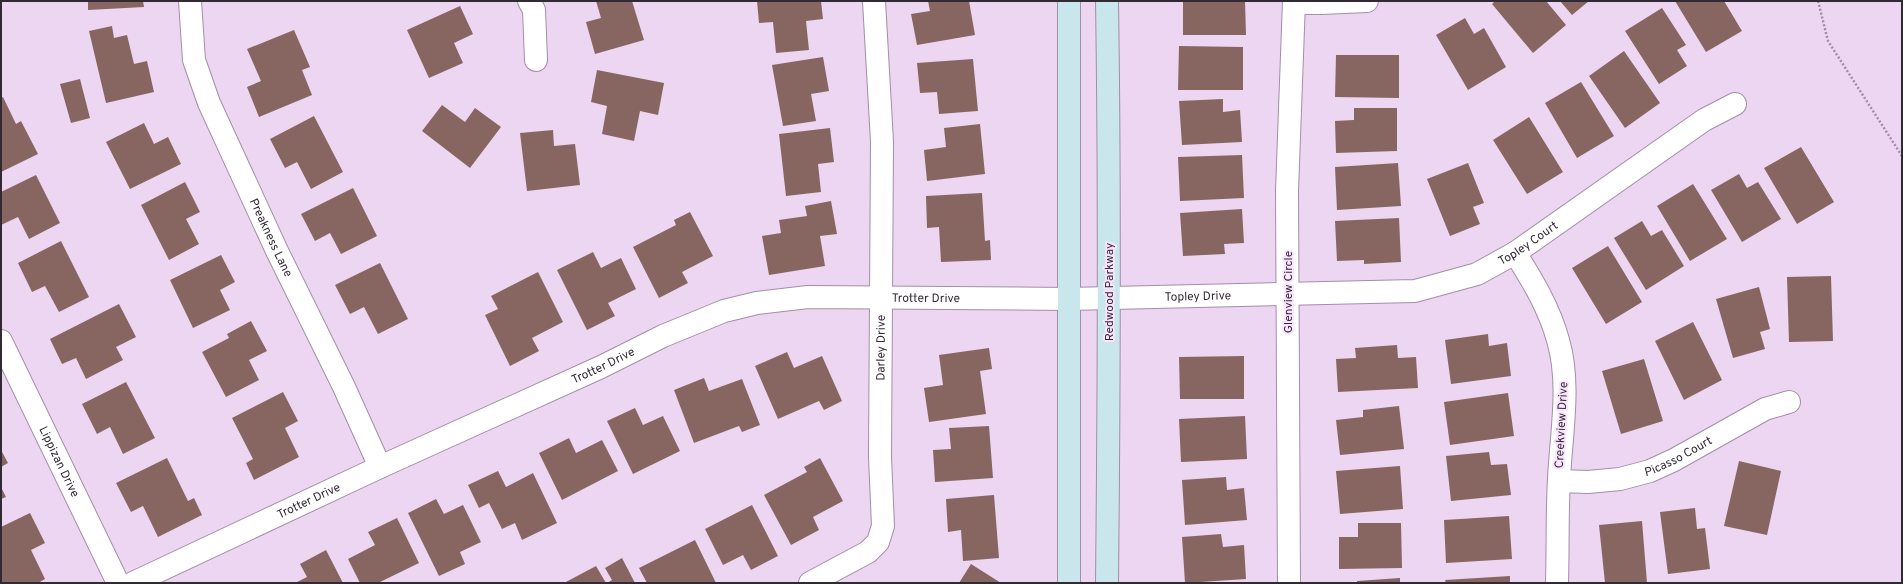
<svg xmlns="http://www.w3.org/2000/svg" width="1903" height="584" font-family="Overpass,sans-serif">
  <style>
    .building { fill: #876661 }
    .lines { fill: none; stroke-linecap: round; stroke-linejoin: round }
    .street-casing { stroke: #a38ea8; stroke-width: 24 }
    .secondary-casing { stroke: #a38ea8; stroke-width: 24 }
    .path { stroke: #a08fa3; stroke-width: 2.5; stroke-dasharray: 2 2; stroke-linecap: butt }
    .street { stroke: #fff; stroke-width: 22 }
    .secondary { stroke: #c9e6ec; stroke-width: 22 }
    .labels { text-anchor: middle; stroke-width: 4; stroke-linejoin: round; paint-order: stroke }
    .street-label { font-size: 12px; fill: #312933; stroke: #f9e3fe }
  </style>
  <rect width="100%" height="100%" fill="#ecd6f1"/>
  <path class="building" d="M 88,1 L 143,1 L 144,7 L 88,10 Z
    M 596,1 L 632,1 L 644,40 L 595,54 L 586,22 L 601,18 Z
    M 757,1 L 821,1 L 823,19 L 806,21 L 809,50 L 776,53 L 773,22 L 759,23 Z
    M 928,1 L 969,1 L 975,35 L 917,45 L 911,14 L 930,11 Z
    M 1183,1 L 1245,1 L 1246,35 L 1183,35 Z
    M 1495,1 L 1546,1 L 1566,25 L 1533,53 L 1492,4 Z
    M 1560,1 L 1589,1 L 1572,15 Z
    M 1675,1 L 1724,1 L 1742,31 L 1706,52 Z
    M 460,6 L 473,34 L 454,43 L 463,63 L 429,78 L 407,30 Z
    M 1662,8 L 1686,45 L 1677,50 L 1687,66 L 1659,84 L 1625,31 Z
    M 1465,18 L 1474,34 L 1484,28 L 1506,67 L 1468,90 L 1436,35 Z
    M 112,26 L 114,38 L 127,35 L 134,64 L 147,61 L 154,92 L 106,103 L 89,31 Z
    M 294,30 L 310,67 L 302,70 L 312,95 L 259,117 L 247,87 L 261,81 L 247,49 Z
    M 1179,46 L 1243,47 L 1243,90 L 1178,90 Z
    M 1624,51 L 1660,103 L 1625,128 L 1589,76 Z
    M 1336,55 L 1399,55 L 1399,98 L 1335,97 Z
    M 823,57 L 829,91 L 811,94 L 816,121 L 783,126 L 772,65 Z
    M 973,59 L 978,111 L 939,114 L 937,92 L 920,93 L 917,63 Z
    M 597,70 L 664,83 L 658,115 L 640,111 L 634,141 L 602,134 L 607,106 L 591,102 Z
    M 80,79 L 90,118 L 71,123 L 60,84 Z
    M 1581,82 L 1614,136 L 1577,158 L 1545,103 Z
    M 3,97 L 16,124 L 21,121 L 38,154 L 1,172 L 1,98 Z
    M 1223,99 L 1223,112 L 1240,110 L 1242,142 L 1182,145 L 1179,101 Z
    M 442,105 L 465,122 L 475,108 L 501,127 L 470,168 L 422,131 Z
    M 1354,108 L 1397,108 L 1397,151 L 1336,153 L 1335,121 L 1354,120 Z
    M 314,116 L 343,172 L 311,189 L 297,162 L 285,168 L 270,139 Z
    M 1529,117 L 1563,172 L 1527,194 L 1493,140 Z
    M 144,123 L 154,144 L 168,137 L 181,164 L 130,189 L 106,142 Z
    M 980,124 L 985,174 L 927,181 L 924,150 L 946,147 L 944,128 Z
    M 830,128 L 834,162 L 818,164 L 821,192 L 786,196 L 779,134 Z
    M 553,130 L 554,146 L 575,144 L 580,185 L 527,191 L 520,133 Z
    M 1801,147 L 1834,202 L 1797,224 L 1764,168 Z
    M 1242,155 L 1244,198 L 1180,201 L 1178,157 Z
    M 1398,163 L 1401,206 L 1337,210 L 1335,167 Z
    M 1468,163 L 1484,203 L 1473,207 L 1480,224 L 1450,236 L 1427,179 Z
    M 1739,174 L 1747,188 L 1758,182 L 1781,219 L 1742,242 L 1711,190 Z
    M 36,175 L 60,223 L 29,239 L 18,217 L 1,225 L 1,192 Z
    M 185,182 L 200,212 L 186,219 L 199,244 L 169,260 L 141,205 Z
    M 1693,184 L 1727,239 L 1690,261 L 1657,206 Z
    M 353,188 L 377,236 L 341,254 L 330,233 L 315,241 L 301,214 Z
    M 982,193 L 985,241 L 990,240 L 991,260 L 941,262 L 939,227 L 927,228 L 926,196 Z
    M 831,201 L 837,234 L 820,236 L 825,266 L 769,275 L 762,236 L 781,233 L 779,220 L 807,216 L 805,206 Z
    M 1242,209 L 1244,243 L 1224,244 L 1225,254 L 1183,256 L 1180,213 Z
    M 690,212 L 713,256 L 682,272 L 688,283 L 659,298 L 633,247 L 676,225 L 674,220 Z
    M 1399,218 L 1401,262 L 1364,264 L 1364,260 L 1337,261 L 1335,221 Z
    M 1642,221 L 1651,236 L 1662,230 L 1684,266 L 1646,290 L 1614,238 Z
    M 61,241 L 89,297 L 59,312 L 45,286 L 32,292 L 18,263 Z
    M 1608,246 L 1642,302 L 1606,324 L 1572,268 Z
    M 593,252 L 601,268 L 621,258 L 636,289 L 608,303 L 615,316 L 587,330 L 557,270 Z
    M 221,255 L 235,282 L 220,290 L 230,310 L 193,328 L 170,280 Z
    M 380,263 L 408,319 L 378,334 L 364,307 L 350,314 L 335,285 Z
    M 538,272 L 563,322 L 532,338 L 539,351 L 510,366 L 485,315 L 498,309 L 491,296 Z
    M 1831,276 L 1833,341 L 1789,342 L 1787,277 Z
    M 1759,287 L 1770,329 L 1760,332 L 1765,349 L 1733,358 L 1716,299 Z
    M 119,304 L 136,337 L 116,347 L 123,360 L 86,379 L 76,358 L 62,364 L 50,339 Z
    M 251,321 L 267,351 L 249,360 L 259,380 L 226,397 L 202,352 L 229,338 L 227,334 Z
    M 1693,322 L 1722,380 L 1684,400 L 1655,341 Z
    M 1488,334 L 1489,346 L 1507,343 L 1511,376 L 1451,384 L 1445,340 Z
    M 1397,345 L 1398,358 L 1416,357 L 1418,388 L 1338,392 L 1336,359 L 1356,358 L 1355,348 Z
    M 989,348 L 992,369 L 980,371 L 986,414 L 929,422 L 924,388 L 943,385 L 939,355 Z
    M 787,352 L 794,368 L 822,356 L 842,401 L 824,410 L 819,401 L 778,419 L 755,366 Z
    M 1244,356 L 1244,399 L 1180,399 L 1179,357 Z
    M 1644,359 L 1663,421 L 1621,434 L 1602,371 Z
    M 704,378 L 709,391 L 742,379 L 760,425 L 742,432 L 739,426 L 694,443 L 674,390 Z
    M 126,382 L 155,438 L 123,454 L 110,427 L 97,434 L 82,404 Z
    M 283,392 L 298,421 L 285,428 L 299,457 L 254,480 L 246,463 L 253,459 L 232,418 Z
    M 1508,393 L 1514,436 L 1450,445 L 1444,402 Z
    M 1399,406 L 1404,449 L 1340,455 L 1336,420 L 1363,417 L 1363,410 Z
    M 635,408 L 643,425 L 663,416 L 680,451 L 633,474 L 607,421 Z
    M 1245,416 L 1247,459 L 1181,462 L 1179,419 Z
    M 989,426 L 993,478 L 935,482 L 933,450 L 951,449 L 949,428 Z
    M 569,438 L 576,453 L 602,440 L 618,471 L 562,500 L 539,453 Z
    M 1,450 L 8,463 L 1,467 Z
    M 1489,452 L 1491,465 L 1507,464 L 1511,495 L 1451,501 L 1446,456 Z
    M 167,458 L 188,501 L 194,498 L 202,515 L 158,537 L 143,506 L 131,512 L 116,483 Z
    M 820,458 L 843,501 L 813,517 L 819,530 L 791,545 L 764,495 L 807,472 L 804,467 Z
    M 1739,461 L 1781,471 L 1767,535 L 1724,526 Z
    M 1400,466 L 1403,509 L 1340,514 L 1336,471 Z
    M 498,471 L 506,487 L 533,473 L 557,523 L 522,540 L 515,523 L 502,529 L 489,503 L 479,508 L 468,485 Z
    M 1226,477 L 1227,490 L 1244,488 L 1247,520 L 1185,525 L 1182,480 Z
    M 1,487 L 6,497 L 1,499 Z
    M 994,495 L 999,558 L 963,561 L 961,530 L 948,532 L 946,499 Z
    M 436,499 L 444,514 L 463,505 L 481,542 L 460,552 L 465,564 L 439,576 L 408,513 Z
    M 752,505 L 778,556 L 751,570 L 743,555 L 723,565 L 705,529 Z
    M 1695,508 L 1697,529 L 1705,528 L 1710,569 L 1668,574 L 1660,512 Z
    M 30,513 L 45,543 L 31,550 L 45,579 L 38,583 L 1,583 L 1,527 Z
    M 1509,516 L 1512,559 L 1446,563 L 1444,520 Z
    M 397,518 L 419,563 L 378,583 L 360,583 L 348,559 L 375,545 L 368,532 Z
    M 1642,521 L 1647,583 L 1605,583 L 1599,525 Z
    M 1358,523 L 1401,523 L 1402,568 L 1339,569 L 1339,537 L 1358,537 Z
    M 1221,534 L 1223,547 L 1244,545 L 1246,579 L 1185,583 L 1182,537 Z
    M 695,540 L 716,583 L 647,583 L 639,568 Z
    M 326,550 L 343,583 L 295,583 L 307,577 L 300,564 Z
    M 622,558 L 635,583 L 607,583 L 612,580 L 605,568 Z
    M 971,564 L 1001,583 L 959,583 Z
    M 596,566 L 606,583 L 564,583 Z
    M 1510,576 L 1510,583 L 1446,583 L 1445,580 Z
    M 1400,578 L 1400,583 L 1357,583 L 1357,581 Z"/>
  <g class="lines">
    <g class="street-casing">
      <g id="street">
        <path id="s1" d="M 190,1 L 194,60 L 209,103 L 277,251 L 344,387 L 380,467"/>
        <path d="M 529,1 L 534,10 L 536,60"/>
        <path d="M 1294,3 L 1321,3 L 1367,1"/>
        <path d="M 1515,253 C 1533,281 1549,308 1558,340 C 1571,384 1561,434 1559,479 C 1557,514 1558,549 1557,583"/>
        <path id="s2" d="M 1,341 L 118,583"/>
        <path id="s3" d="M 1559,481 L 1588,482 L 1620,479 L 1650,471 L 1674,460 L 1765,409 L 1789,402"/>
        <path id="s4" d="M 133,583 L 380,467 L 601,367 L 663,336 L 724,311 L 757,303 L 808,297 L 1069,299 L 1415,291 L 1477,274 L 1515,253 L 1704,120 L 1735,104"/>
        <path id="s5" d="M 810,583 L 868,552 L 878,542 L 883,526 L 880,457 L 882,142 L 874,1"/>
        <path d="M 1289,583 L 1287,191 L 1294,1"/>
      </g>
    </g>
    <g class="secondary-casing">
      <path id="secondary" d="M 1069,1 L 1069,583
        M 1107,1 C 1110,195 1109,389 1107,583"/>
    </g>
    <path class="path" d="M 1818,1 L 1828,41 L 1902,156"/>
    <use href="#street" class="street"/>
    <use href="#secondary" class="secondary"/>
  </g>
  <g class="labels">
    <g class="street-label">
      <text dy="4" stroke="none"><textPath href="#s1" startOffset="253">Preakness Lane</textPath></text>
      <text dy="4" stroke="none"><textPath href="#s4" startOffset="1467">Topley Court</textPath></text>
      <text transform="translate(1109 292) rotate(-90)" y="4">Redwood Parkway</text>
      <text transform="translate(1288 292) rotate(-90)" y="4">Glenview Circle</text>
      <text dy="4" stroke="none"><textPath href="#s4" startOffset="1126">Topley Drive</textPath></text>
      <text dy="4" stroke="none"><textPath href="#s4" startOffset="854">Trotter Drive</textPath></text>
      <text dy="4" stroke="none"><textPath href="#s5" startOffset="275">Darley Drive</textPath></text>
      <text dy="4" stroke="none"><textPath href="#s4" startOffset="518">Trotter Drive</textPath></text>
      <text transform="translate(1561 425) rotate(-87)" y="4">Creekview Drive</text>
      <text dy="4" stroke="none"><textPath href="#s3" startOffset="124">Picasso Court</textPath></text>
      <text dy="4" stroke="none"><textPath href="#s2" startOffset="134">Lippizan Drive</textPath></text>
      <text dy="4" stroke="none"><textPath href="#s4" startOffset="194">Trotter Drive</textPath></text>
    </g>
  </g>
  <rect width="1903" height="584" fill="none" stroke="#312933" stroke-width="4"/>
</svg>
